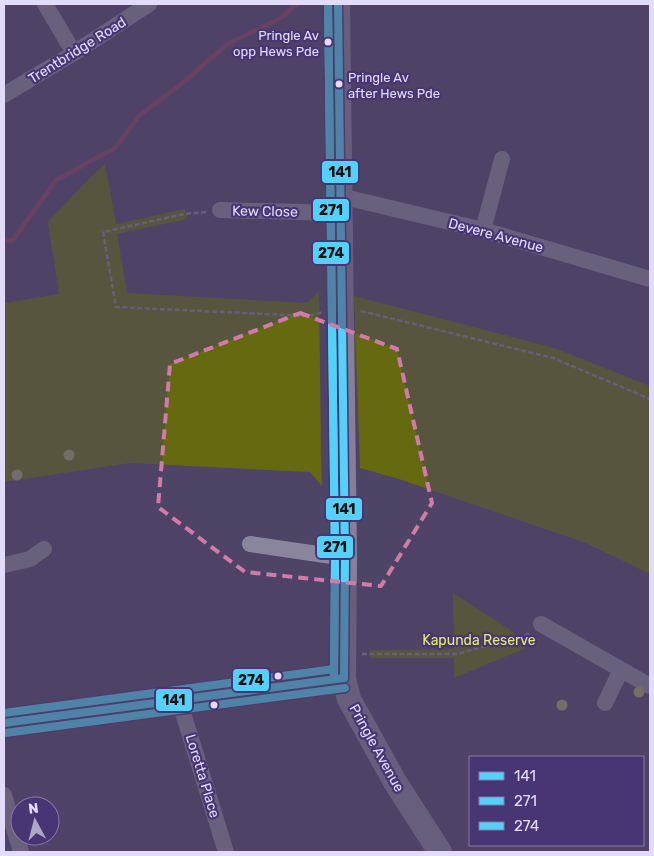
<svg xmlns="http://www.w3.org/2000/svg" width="654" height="856" font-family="Rubik,sans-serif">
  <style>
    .green { fill: #656a10 }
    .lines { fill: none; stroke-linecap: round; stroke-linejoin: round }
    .stream { stroke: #8b3e63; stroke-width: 4.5 }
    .path { stroke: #847e96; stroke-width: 2.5; stroke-dasharray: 5 2.5; stroke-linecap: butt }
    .street { stroke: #8a849c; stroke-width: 16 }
    .secondary { stroke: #857f99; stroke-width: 24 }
    .bus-1-casing { stroke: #483674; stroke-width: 11 }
    .bus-2-casing { stroke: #483674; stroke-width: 11 }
    .bus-3-casing { stroke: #483674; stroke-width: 11 }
    .bus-1 { stroke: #53d1f9; stroke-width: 8 }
    .bus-2 { stroke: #53d1f9; stroke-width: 8 }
    .bus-3 { stroke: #53d1f9; stroke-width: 8 }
    .tree { fill: #9fa26c }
    .marked { fill: none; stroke: #d27aaa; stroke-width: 4; stroke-dasharray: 10 6; stroke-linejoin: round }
    .bus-dot { fill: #e2dcfa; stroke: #483674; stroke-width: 2 }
    .labels { text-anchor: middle; stroke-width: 4.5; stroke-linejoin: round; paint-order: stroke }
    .bus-label { font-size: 13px; fill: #e2dcfa; stroke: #483674; text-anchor: end }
    .street-label { font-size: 14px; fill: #e2dcfa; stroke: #483674 }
    .park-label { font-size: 14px; fill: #e1ee70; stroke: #483674 }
    .line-badge { stroke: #483674; stroke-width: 2 }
    .pale-badge-label { font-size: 14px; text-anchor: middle; font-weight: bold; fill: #111 }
  </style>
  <rect width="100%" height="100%" fill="#4e4466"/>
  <path class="green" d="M 105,164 L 116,224 L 185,209 L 187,219 L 117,234 L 127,293 L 307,303 L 319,291 L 321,452 L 322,486 L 310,472 L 130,463 L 4,482 L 4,303 L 59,294 L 48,222 L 82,186 Z
    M 354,296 L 554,348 L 650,386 L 650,574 L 586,543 L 399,479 L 360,468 Z
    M 453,593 L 512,631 L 520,643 L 526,648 L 454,678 L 454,658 L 371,658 L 370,650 L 454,649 Z"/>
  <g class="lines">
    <path class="stream" d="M 4,241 L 13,240 L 56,180 L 115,148 L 141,114 L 185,81 L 226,45 L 281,18 L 297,4"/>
    <path class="path" d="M 206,212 L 184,214 L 103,232 L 116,307 L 308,316 L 324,312
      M 361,311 L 553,358 L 650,399
      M 362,654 L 457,654 L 526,635 L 529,633"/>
    <path class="street" d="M 45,4 L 74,53
      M 4,95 L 74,53 L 149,4
      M 340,196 L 483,230 L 650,279
      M 220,210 L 340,213
      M 483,230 L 502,159
      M 250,544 L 345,558
      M 4,565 L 30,559 L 44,549
      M 541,624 L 650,686
      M 179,700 L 226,852
      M 605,703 L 621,670
      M 4,795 L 21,852"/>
    <path class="secondary" d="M 338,4 L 345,558 L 344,678 L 349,699 L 395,782 L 440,852
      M 4,723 L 344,678"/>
    <g class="bus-1-casing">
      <path id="bus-1" d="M 338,4 L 345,558 L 344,678
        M 4,723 L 344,678"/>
    </g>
    <g class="bus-2-casing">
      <path id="bus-2" d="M 328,4 L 335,558 L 334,678
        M 5,733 L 345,688"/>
    </g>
    <g class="bus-3-casing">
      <path id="bus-3" d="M 4,713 L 334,669 L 335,558 L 328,4"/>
    </g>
    <use href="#bus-1" class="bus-1"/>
    <use href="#bus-2" class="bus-2"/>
    <use href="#bus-3" class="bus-3"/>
  </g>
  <g class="tree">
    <circle cx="69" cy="455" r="5.5"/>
    <circle cx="17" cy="475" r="5.5"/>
    <circle cx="639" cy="692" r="5.5"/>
    <circle cx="562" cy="705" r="5.5"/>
  </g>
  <path d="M0 0H654V856H0ZM 300,313 L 397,349 L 432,503 L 381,586 L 245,572 L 158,507 L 170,364 Z" fill="#4e4466" fill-opacity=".55" fill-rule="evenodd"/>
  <path class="marked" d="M 300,313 L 397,349 L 432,503 L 381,586 L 245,572 L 158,507 L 170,364 Z"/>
  <g class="bus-dot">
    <circle cx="328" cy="42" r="4.5"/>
    <circle cx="339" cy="84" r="4.5"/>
    <circle cx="278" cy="676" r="4.5"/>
    <circle cx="214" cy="705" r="4.5"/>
  </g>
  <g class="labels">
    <g class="bus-label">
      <text x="319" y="40">Pringle Av<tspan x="319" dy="16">opp Hews Pde</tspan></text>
      <text x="348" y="82" text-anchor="start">Pringle Av<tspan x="348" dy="16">after Hews Pde</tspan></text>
    </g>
    <g class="street-label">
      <text transform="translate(77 50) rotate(-32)" y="5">Trentbridge Road</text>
      <text transform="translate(265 211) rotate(1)" y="5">Kew Close</text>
      <text transform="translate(496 235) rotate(15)" y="5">Devere Avenue</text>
      <text transform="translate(377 748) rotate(61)" y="5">Pringle Avenue</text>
      <text transform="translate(203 776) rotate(73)" y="5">Loretta Place</text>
    </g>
    <g class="park-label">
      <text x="479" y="645">Kapunda Reserve</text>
    </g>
  </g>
  <g class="line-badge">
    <rect x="321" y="160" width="38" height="24" rx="5" fill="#53d1f9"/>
    <rect x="312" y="198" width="38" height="24" rx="5" fill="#53d1f9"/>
    <rect x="312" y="241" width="38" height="24" rx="5" fill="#53d1f9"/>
    <rect x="325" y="497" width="38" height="24" rx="5" fill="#53d1f9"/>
    <rect x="316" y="535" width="38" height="24" rx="5" fill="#53d1f9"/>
    <rect x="232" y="668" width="38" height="24" rx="5" fill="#53d1f9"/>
    <rect x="155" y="688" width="38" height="24" rx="5" fill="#53d1f9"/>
  </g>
  <g class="pale-badge-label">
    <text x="340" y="177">141</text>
    <text x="331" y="215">271</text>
    <text x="331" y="258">274</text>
    <text x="344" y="514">141</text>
    <text x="335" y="552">271</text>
    <text x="251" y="685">274</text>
    <text x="174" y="705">141</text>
  </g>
  <rect width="654" height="856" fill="none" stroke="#e2dcfa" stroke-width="10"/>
  <rect x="469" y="756" width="175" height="90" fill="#483674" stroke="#8678aa"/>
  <rect x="479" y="772" width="25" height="8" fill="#53d1f9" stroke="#8678aa"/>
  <text x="514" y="781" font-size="15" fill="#e2dcfa">141</text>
  <rect x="479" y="797" width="25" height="8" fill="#53d1f9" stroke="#8678aa"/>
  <text x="514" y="806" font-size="15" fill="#e2dcfa">271</text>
  <rect x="479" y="822" width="25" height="8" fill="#53d1f9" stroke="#8678aa"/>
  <text x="514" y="831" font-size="15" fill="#e2dcfa">274</text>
  <g transform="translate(35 821) rotate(353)"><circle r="24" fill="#483674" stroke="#8678aa"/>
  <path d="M0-4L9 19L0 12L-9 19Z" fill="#aea7c6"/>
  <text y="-8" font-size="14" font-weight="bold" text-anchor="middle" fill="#e2dcfa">N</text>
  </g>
</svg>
